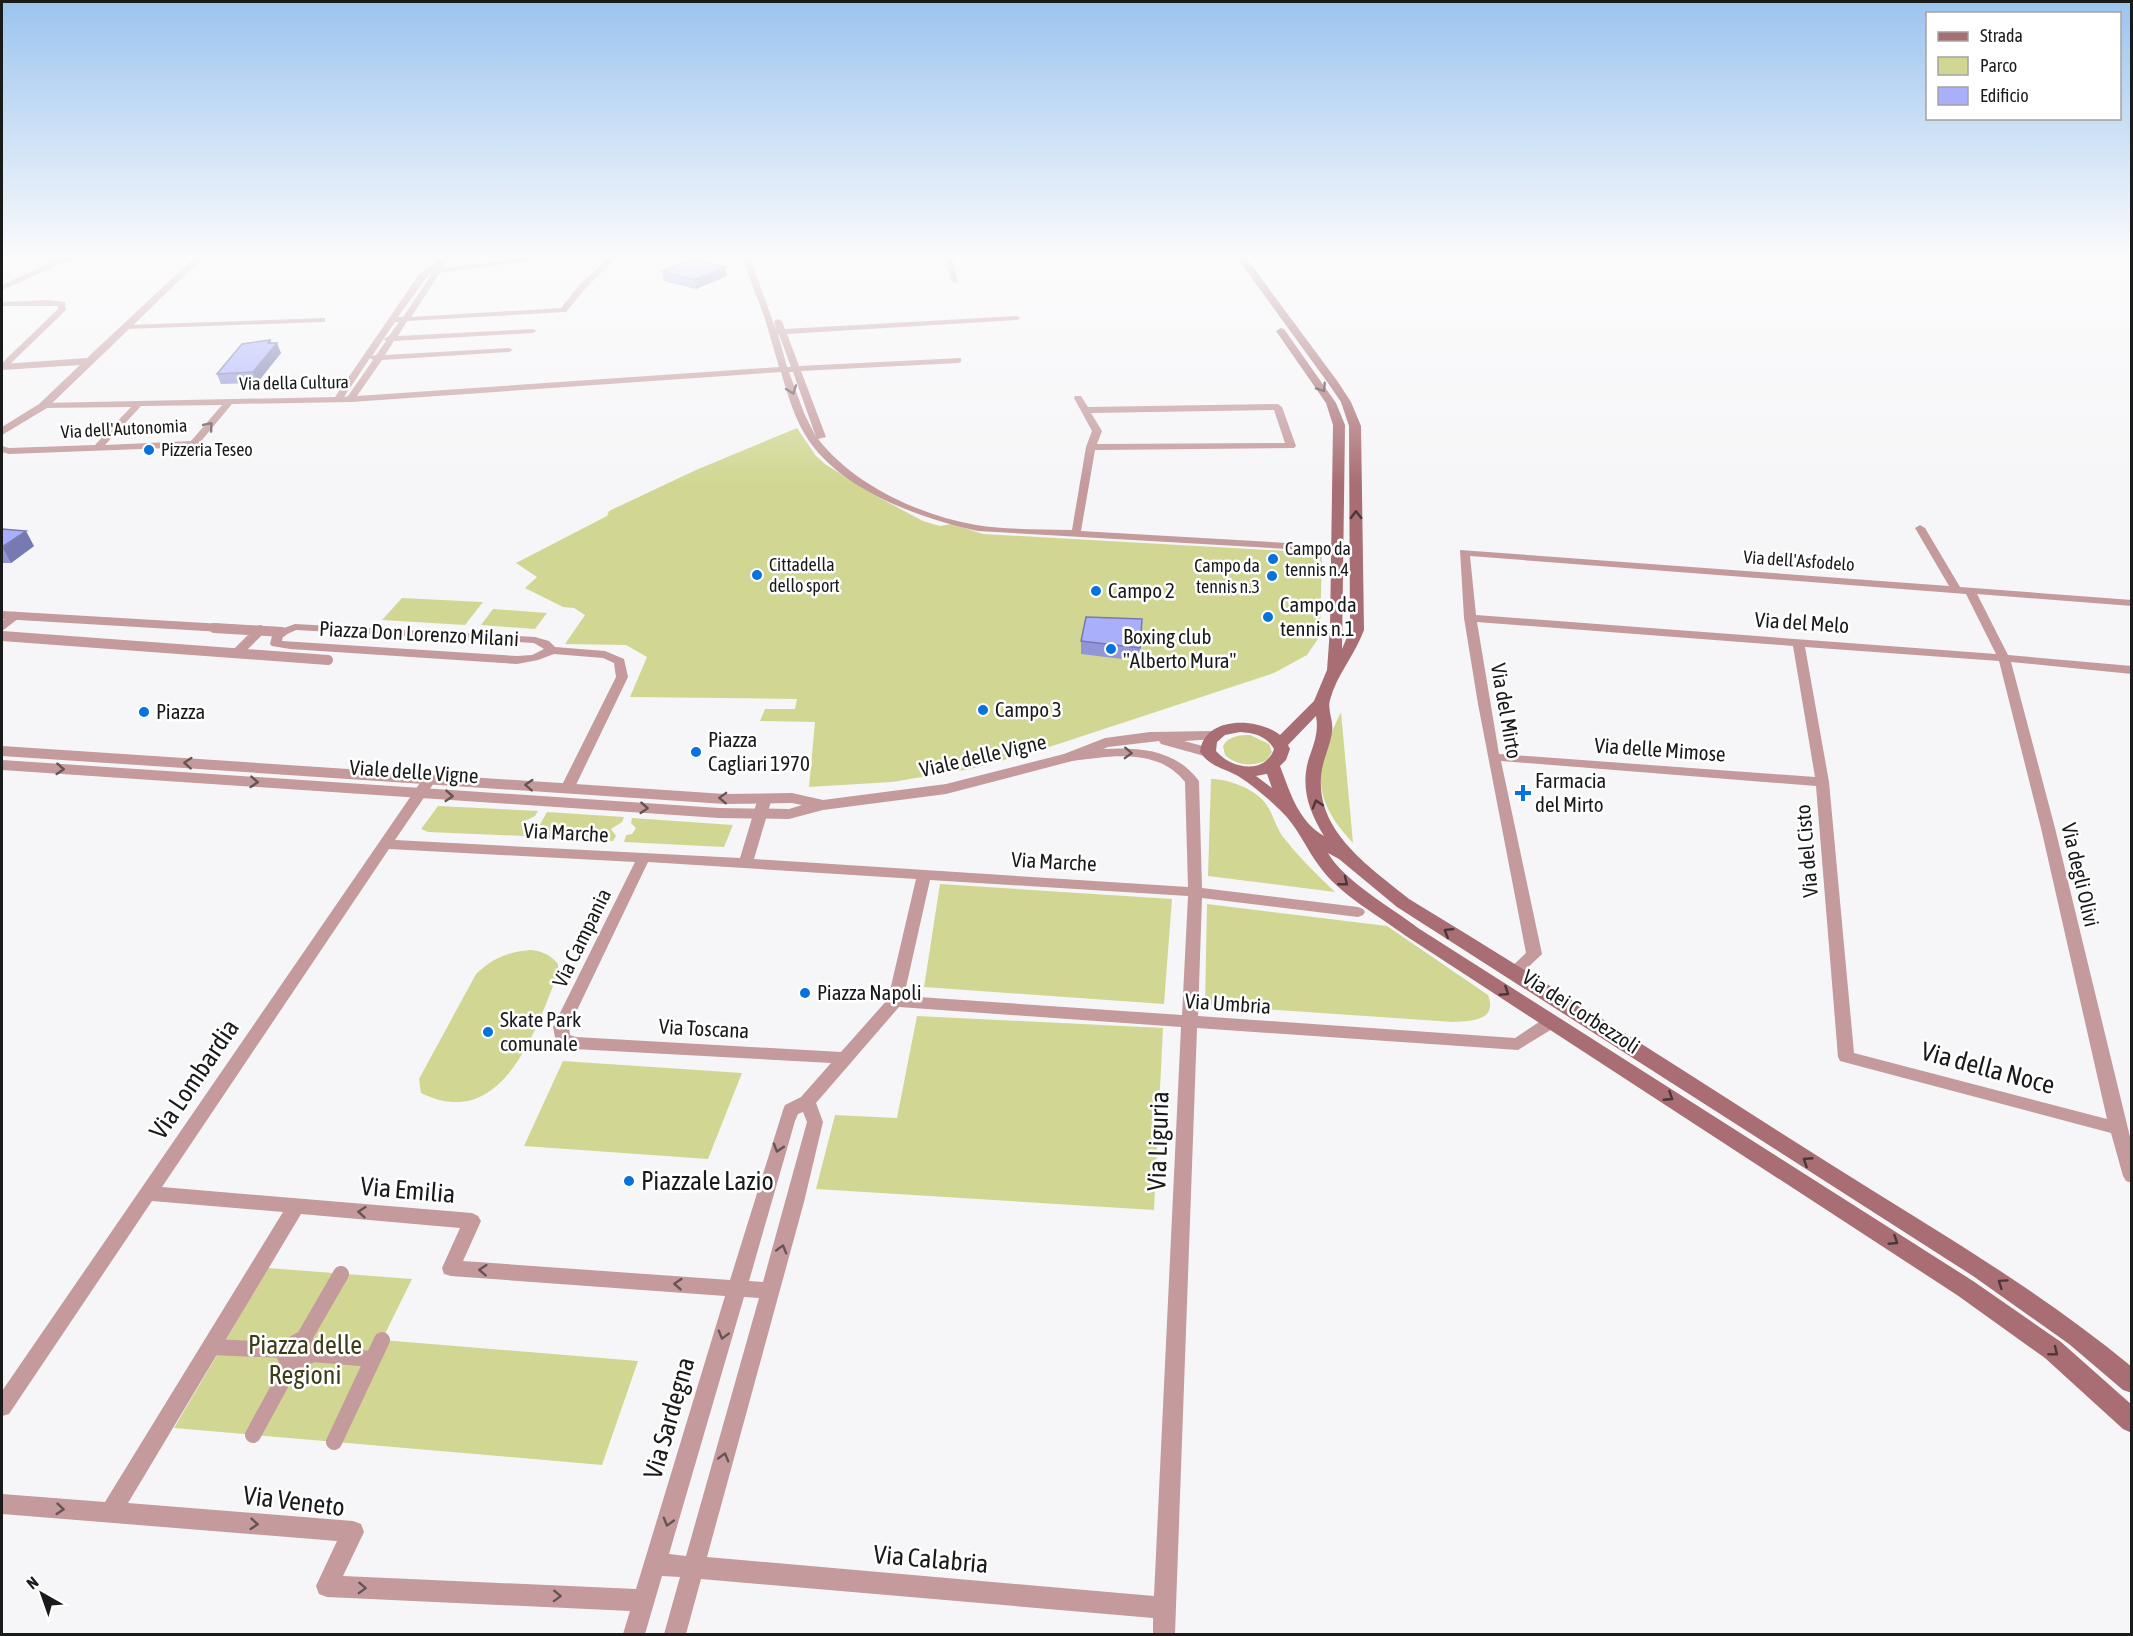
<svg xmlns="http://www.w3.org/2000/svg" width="2133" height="1636" font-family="'Asap Condensed',sans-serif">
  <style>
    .green { fill: #d1d793 }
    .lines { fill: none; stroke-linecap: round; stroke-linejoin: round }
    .pedestrian-far2 { stroke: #c49a9d; stroke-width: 8 }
    .pedestrian-far1 { stroke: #c49a9d; stroke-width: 10 }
    .pedestrian { stroke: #c49a9d; stroke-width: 16 }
    .minor { fill: #c49a9d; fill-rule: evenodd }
    .tertiary { fill: #c49a9d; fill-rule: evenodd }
    .secondary { fill: #a86e73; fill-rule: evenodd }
    .wall { fill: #9296d9 }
    .shaded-wall { fill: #777ab0 }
    .building { fill: #aaaffc; stroke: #777ab0; stroke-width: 1.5 }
    .oneway { stroke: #4b3739 }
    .oneway2 { stroke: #665455 }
    .poi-dot { fill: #0473db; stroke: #fff; stroke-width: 2 }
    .labels { text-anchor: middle; stroke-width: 5; stroke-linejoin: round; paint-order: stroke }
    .far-street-label { font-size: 18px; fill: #191a1a; stroke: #fff }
    .far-poi-label { font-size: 18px; fill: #191a1a; stroke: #fff; text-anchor: start }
    .poi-label { font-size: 21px; fill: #191a1a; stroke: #fff; text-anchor: start }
    .street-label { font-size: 21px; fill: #191a1a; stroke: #fff }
    .near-street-label { font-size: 26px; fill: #191a1a; stroke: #fff }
    .near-poi-label { font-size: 26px; fill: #191a1a; stroke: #fff; text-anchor: start }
    .near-park-label { font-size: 26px; fill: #3b3d18; stroke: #fff }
  </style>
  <rect width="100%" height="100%" fill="#f6f6f8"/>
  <path class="green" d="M 797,428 L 816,456 L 825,464 L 878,497 L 923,521 L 940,526 L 952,524 L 983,534 L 1322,553 L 1320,636 L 1307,655 L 1274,673 L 1034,752 L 970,769 L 892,782 L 809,787 L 815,722 L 760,721 L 765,709 L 795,709 L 797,699 L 630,697 L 647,657 L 626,645 L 565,644 L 585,615 L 574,608 L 563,607 L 525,588 L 537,577 L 516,563 L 607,516 L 609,511 L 696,470 Z
    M 402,598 L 483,602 L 465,625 L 382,620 Z
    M 493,609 L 547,613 L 535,629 L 481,625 Z
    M 1341,712 L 1353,843 C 1309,797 1315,766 1341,712 Z
    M 1250,735 L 1269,744 L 1272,752 L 1267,760 C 1253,767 1237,766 1225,755 L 1223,746 C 1228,736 1240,735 1250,735 Z
    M 1211,779 C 1229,779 1255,789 1266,804 C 1273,814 1276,827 1283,837 C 1299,857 1317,875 1335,892 L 1208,876 Z
    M 438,806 L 538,811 L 535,816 L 523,822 L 523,827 L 527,830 L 524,836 L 428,832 L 421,829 Z
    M 547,812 L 624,817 L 622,822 L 611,829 L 616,836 L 613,841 L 533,837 Z
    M 632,818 L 733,825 L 724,847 L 624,842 L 626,835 L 632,834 L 636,828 L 631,823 Z
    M 940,884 L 1172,899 L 1164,1004 L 924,987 Z
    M 1207,904 L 1387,926 L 1488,995 C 1498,1021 1471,1021 1453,1022 L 1205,1005 Z
    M 530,950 C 542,951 551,955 558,964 L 558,973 C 535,1032 502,1133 421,1093 L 419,1079 L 476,974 C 493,958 507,952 530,950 Z
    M 917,1016 L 1163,1028 L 1154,1210 L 816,1189 L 835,1115 L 897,1118 Z
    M 563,1061 L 742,1073 L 708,1159 L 524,1146 Z
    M 268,1268 L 412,1279 L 382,1340 L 638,1361 L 602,1465 L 174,1428 Z"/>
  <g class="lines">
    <path class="pedestrian-far2" d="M 2,615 L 239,629
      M 2,626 L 15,616"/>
    <path class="pedestrian-far1" d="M 214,628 L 282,632
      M 2,636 L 328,660
      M 237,653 L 260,630"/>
    <path class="pedestrian" d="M 304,1338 L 341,1274
      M 304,1338 L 312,1354 L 290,1367 L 282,1350 Z
      M 211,1347 L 282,1350
      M 312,1354 L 372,1359
      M 253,1435 L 290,1367
      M 334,1442 L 382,1340"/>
    <path class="minor" d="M 67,255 L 142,256 L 146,258 L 142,260 L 66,261 L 2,290 L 2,285 Z
      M 549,255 L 571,255 L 440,273 L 411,317 L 561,308 L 579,285 L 612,255 L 619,255 L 585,289 L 566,312 L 407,321 L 398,336 L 533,329 L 537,331 L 533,333 L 394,341 L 385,355 L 509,348 L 513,350 L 509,352 L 382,360 L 357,396 L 779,367 L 765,319 L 741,255 L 749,255 L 776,330 L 774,321 L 778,319 L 782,321 L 785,329 L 1017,316 L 1021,318 L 1017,320 L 787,334 L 799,366 L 961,358 L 961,362 L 958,363 L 801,371 L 826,437 L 818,439 C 854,485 919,515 976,525 C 1007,530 1041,529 1072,530 L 1086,447 L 1092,431 L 1074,398 L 1075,396 L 1081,396 L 1088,407 L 1278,404 L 1282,407 L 1296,446 L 1294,448 L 1095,450 L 1081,531 L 1356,547 L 1361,550 L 1356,553 L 978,531 C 920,518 845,492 809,441 C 795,420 788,396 781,372 L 351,402 L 232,404 L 197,446 L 194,447 L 9,454 L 2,452 L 2,446 L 9,448 L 95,445 L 131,407 L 40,408 L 39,406 L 43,403 L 335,397 L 420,273 L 442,258 L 449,260 L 443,264 L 443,268 ZM 429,274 L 432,274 L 403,317 L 398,317 ZM 395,322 L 399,322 L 389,336 L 384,339 L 386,341 L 376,355 L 372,356 ZM 778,334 L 779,334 L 791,367 L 787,367 ZM 370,358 L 373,360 L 348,396 L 344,397 ZM 789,372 L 793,372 L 816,437 L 804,413 ZM 222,405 L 191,441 L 105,445 L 141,406 ZM 1274,410 L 1285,443 L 1097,444 L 1102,431 L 1091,413 Z
      M 945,255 L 953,255 L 958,283 L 951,281 Z
      M 48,300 L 65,302 L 66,310 L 5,369 L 2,369 L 2,363 L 58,309 L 58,306 L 2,306 L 2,302 Z
      M 325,318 L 325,322 L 322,322 L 127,329 L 123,327 L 127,325 Z
      M 1920,525 L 1925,528 L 1960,587 L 2132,600 L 2132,606 L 1977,594 L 2008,655 L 2132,666 L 2132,674 L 2011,662 L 2055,828 L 2132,1145 L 2132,1183 L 2126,1181 L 2123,1176 L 2111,1133 L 1840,1061 L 1838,1057 L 1816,786 L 1501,761 L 1542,954 L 1518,977 L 1508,977 L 1505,973 L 1526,953 L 1478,704 L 1464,618 L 1460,550 L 1949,586 L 1915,528 ZM 1470,556 L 1966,594 L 1996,654 L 1476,615 ZM 1477,622 L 1793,646 L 1815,777 L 1499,754 ZM 1805,647 L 1999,661 L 2041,828 L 2107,1119 L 1854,1053 L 1829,782 Z
      M 295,624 L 535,637 L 549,641 L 555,647 L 605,651 L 624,659 L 628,677 L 575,787 L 568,791 L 561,787 L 616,677 L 614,663 L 603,658 L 554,654 L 538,660 L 517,664 L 290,649 L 272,646 L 270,644 L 273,632 ZM 296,630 L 534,643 L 544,649 L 532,655 L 517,656 L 282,641 L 283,636 Z
      M 1103,749 C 1139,747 1175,749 1199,781 L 1202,888 L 1358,907 L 1363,909 L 1365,912 L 1363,915 L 1358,917 L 1202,898 L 1198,1016 L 1515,1038 L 1545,1018 L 1551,1016 L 1557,1018 L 1559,1022 L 1557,1026 L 1518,1050 L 1197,1028 L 1175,1634 L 1153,1634 L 1153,1618 L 701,1579 L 686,1634 L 664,1634 L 680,1577 L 662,1576 L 645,1634 L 623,1634 L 630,1611 L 327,1597 L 319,1594 L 316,1586 L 337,1541 L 2,1514 L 2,1494 L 105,1502 L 283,1212 L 152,1201 L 9,1414 L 2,1416 L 2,1391 L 424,777 L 429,776 L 436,780 L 395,840 L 740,858 L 758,798 L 765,794 L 772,798 L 754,859 L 1188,887 L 1185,782 C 1157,747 1111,756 1071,761 L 1065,757 L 1071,753 ZM 389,849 L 635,862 L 553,1027 L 556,1042 L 574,1049 L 831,1063 L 801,1097 L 785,1105 L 783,1110 L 730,1280 L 463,1261 L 481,1221 L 478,1216 L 472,1213 L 162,1187 ZM 648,862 L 916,879 L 888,999 L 841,1052 L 576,1037 L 570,1035 L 569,1027 ZM 930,880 L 1188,896 L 1182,1015 L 904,996 ZM 899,1007 L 1181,1027 L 1154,1596 L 707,1557 L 804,1202 L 823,1122 L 816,1103 ZM 803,1112 L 807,1122 L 763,1282 L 749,1281 L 795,1121 L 798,1114 ZM 301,1214 L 460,1228 L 442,1268 L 444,1274 L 451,1276 L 725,1296 L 636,1589 L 343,1576 L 364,1532 L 361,1524 L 353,1521 L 128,1503 ZM 744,1297 L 759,1298 L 686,1556 L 669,1554 Z"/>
    <path class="tertiary" d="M 197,255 L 206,255 L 47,408 L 2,435 L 2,427 L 39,404 L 80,365 L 2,370 L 2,364 L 87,358 Z
      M 1213,731 L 1221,736 L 1218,739 L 1184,741 L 1214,749 L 1216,752 L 1214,755 L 1208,757 L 1161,744 L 1159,741 L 1108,747 L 1076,760 L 946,794 L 823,810 L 789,819 L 719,818 L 2,770 L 2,760 L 719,808 L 789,809 L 802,805 L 792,803 L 725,804 L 2,756 L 2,746 L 725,794 L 792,793 L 823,800 L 946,784 L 1064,754 L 1105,738 L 1150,732 Z"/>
    <path class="secondary" d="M 1235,255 L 1244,255 L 1338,382 L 1351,402 L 1361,426 L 1364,630 C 1355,655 1337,674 1330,700 C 1327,710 1334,721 1332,732 C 1330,747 1322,761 1321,777 C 1317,833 1371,868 1409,899 C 1550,984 1688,1074 1827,1162 C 1931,1228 2037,1288 2132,1367 L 2132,1393 L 2123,1390 L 2069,1344 L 1973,1276 L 1397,907 L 1339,859 L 1328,853 C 1345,882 1391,907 1418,928 L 1973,1281 L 2061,1342 L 2132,1405 L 2132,1433 L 2123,1429 L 2045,1358 L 1957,1295 L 1406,936 C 1379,916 1339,894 1320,867 C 1306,849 1298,827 1281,811 C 1270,800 1247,780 1234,774 C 1220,767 1210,766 1200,752 C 1204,716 1257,717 1280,735 L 1314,701 L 1327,670 L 1330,629 L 1333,425 L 1326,403 L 1276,331 L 1281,328 L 1284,329 L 1336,403 L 1345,425 L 1342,649 L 1350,630 L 1349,426 L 1341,402 L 1328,383 ZM 1316,716 C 1319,731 1314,744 1309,758 C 1300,787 1309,811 1324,836 C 1298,821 1290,792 1280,766 L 1286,760 L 1290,749 L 1288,745 ZM 1240,732 C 1254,733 1267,736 1274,749 C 1265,775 1231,769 1216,751 L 1217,742 L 1225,735 ZM 1266,774 L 1267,774 L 1272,788 L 1256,776 Z"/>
  </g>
  <path class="wall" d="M 662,271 L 727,276 L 696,289 L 663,281 Z
    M 270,340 L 271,343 L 281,353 L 257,383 L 221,384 L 217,374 Z
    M 2,529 L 34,546 L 11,563 L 2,563 Z
    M 1142,619 L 1139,661 L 1081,654 L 1081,641 Z"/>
  <path class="shaded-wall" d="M 725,267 L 727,276 L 696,289 L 695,280 Z
    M 270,340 L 273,348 L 277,343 L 281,353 L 257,383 L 253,372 Z
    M 26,531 L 34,546 L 11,563 L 3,548 Z"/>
  <path class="building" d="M 693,259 L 725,267 L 695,280 L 662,271 Z
    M 270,340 L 268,343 L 277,343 L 253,372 L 217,374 L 242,344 Z
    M 2,529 L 26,531 L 2,547 Z
    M 1086,617 L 1142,619 L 1140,648 L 1081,641 Z"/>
  <defs><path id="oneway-chevron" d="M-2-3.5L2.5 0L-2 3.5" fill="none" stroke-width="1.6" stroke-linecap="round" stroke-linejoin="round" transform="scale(1.5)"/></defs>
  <g class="oneway">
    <use href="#oneway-chevron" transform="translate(1322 388) rotate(57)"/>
    <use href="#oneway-chevron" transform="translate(1356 515) rotate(-91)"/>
    <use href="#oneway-chevron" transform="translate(1317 804) rotate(-107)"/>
    <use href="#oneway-chevron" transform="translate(1344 882) rotate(38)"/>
    <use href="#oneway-chevron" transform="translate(1448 932) rotate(-148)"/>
    <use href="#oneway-chevron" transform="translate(1505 992) rotate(33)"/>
    <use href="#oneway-chevron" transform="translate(1669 1097) rotate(33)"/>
    <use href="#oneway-chevron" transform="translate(1807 1161) rotate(-147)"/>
    <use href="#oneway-chevron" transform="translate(1894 1241) rotate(33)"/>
    <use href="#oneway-chevron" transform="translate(2002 1283) rotate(-145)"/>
    <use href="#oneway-chevron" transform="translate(2054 1352) rotate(39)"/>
  </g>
  <g class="oneway2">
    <use href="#oneway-chevron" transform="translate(792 390) rotate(70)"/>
    <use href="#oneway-chevron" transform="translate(209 426) rotate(-50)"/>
    <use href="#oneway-chevron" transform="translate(1128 753) rotate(2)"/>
    <use href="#oneway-chevron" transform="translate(188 763) rotate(-176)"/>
    <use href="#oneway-chevron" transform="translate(60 769) rotate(4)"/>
    <use href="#oneway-chevron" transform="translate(254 782) rotate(4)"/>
    <use href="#oneway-chevron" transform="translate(529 785) rotate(-177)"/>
    <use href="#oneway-chevron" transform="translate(449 796) rotate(4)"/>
    <use href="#oneway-chevron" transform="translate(723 798) rotate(-178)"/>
    <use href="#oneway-chevron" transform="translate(644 808) rotate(4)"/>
    <use href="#oneway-chevron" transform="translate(778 1148) rotate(107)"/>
    <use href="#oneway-chevron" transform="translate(362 1212) rotate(-175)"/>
    <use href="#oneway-chevron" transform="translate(782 1249) rotate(-74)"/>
    <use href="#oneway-chevron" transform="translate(483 1270) rotate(-176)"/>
    <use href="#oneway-chevron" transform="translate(678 1284) rotate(-176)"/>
    <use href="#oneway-chevron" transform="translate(723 1335) rotate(106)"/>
    <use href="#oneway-chevron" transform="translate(724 1457) rotate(-74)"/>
    <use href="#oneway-chevron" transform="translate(60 1509) rotate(5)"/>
    <use href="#oneway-chevron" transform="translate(668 1522) rotate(106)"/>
    <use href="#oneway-chevron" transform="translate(254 1524) rotate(5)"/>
    <use href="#oneway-chevron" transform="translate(362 1588) rotate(2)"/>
    <use href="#oneway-chevron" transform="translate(557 1596) rotate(2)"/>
  </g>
  <linearGradient id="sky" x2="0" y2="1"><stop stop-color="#9bc4ee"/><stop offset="0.53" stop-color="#fbfbfc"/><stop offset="1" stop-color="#fbfbfc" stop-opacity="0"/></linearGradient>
  <rect width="2133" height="484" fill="url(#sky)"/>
  <g class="poi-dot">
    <circle cx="149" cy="450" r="6"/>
    <circle cx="1273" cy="559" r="6"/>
    <circle cx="757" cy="575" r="6"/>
    <circle cx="1272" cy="576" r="6"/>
    <circle cx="1096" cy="591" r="6"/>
    <circle cx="1268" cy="617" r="6"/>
    <circle cx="1111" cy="649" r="6"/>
    <circle cx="983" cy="710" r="6"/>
    <circle cx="144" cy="712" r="6"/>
    <circle cx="696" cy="752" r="6"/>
    <path d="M1520 784h6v6h6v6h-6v6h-6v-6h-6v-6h6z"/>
    <circle cx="805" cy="993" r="6"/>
    <circle cx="488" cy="1032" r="6"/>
    <circle cx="629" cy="1181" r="6"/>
  </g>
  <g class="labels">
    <g class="far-street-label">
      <text transform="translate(294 383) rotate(-1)" y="6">Via della Cultura</text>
      <text transform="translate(124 429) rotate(-3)" y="6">Via dell'Autonomia</text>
      <text transform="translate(1799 561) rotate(4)" y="6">Via dell'Asfodelo</text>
    </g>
    <g class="far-poi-label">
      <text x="161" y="456">Pizzeria Teseo</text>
      <text x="1285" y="555">Campo da<tspan x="1285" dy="21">tennis n.4</tspan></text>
      <text x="769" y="571">Cittadella<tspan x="769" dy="21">dello sport</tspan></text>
      <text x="1260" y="572" text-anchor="end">Campo da<tspan x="1260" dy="21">tennis n.3</tspan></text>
    </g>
    <g class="poi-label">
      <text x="1108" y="598">Campo 2</text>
      <text x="1280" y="612">Campo da<tspan x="1280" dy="24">tennis n.1</tspan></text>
      <text x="1123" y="644">Boxing club<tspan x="1123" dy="24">"Alberto Mura"</tspan></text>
      <text x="995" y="717">Campo 3</text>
      <text x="156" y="719">Piazza</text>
      <text x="708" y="747">Piazza<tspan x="708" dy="24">Cagliari 1970</tspan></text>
      <text x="1535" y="788">Farmacia<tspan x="1535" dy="24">del Mirto</tspan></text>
      <text x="817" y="1000">Piazza Napoli</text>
      <text x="500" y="1027">Skate Park<tspan x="500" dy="24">comunale</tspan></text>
    </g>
    <g class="street-label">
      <text transform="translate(1802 623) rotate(4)" y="7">Via del Melo</text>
      <text transform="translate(419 634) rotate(3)" y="7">Piazza Don Lorenzo Milani</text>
      <text transform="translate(1506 711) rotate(80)" y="7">Via del Mirto</text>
      <text transform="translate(1660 750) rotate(4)" y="7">Via delle Mimose</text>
      <text transform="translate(983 756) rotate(-13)" y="7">Viale delle Vigne</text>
      <text transform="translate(414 772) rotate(4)" y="7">Viale delle Vigne</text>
      <text transform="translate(566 833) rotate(3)" y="7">Via Marche</text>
      <text transform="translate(1807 851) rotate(-95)" y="7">Via del Cisto</text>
      <text transform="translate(1054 862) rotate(3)" y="7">Via Marche</text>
      <text transform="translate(2080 875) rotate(77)" y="7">Via degli Olivi</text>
      <text transform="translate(582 938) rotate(-64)" y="7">Via Campania</text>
      <text transform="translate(1228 1004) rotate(4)" y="7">Via Umbria</text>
      <text transform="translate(1581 1012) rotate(33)" y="7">Via dei Corbezzoli</text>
      <text transform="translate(704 1029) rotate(3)" y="7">Via Toscana</text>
    </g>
    <g class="near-street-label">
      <text transform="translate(1988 1068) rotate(15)" y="9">Via della Noce</text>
      <text transform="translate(194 1079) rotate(-56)" y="9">Via Lombardia</text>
      <text transform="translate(1158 1141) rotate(-88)" y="9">Via Liguria</text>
      <text transform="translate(408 1190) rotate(5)" y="9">Via Emilia</text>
      <text transform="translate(669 1418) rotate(-74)" y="9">Via Sardegna</text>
      <text transform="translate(294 1501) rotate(7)" y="9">Via Veneto</text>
      <text transform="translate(931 1559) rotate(5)" y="9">Via Calabria</text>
    </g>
    <g class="near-poi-label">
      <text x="641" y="1190">Piazzale Lazio</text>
    </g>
    <g class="near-park-label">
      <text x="305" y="1354">Piazza delle<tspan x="305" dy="30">Regioni</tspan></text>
    </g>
  </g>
  <rect width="2133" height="1636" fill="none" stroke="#191a1a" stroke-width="6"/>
  <rect x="1926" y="12" width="195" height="108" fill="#ffffff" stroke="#a3a3a3" stroke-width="1.5"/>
  <rect x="1938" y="32" width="30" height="9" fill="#a86e73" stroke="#a3a3a3" stroke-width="1.5"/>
  <text x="1980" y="42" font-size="18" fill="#191a1a">Strada</text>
  <rect x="1938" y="57" width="30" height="18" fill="#d1d793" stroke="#a3a3a3" stroke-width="1.5"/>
  <text x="1980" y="72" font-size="18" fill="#191a1a">Parco</text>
  <rect x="1938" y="87" width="30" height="18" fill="#aaaffc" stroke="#a3a3a3" stroke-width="1.5"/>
  <text x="1980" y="102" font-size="18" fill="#191a1a">Edificio</text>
  <g transform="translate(42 1594) rotate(320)" stroke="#ffffff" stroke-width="4.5" paint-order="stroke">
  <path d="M0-4.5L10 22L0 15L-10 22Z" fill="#191a1a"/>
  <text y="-9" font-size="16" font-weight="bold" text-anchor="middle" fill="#191a1a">N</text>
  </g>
</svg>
